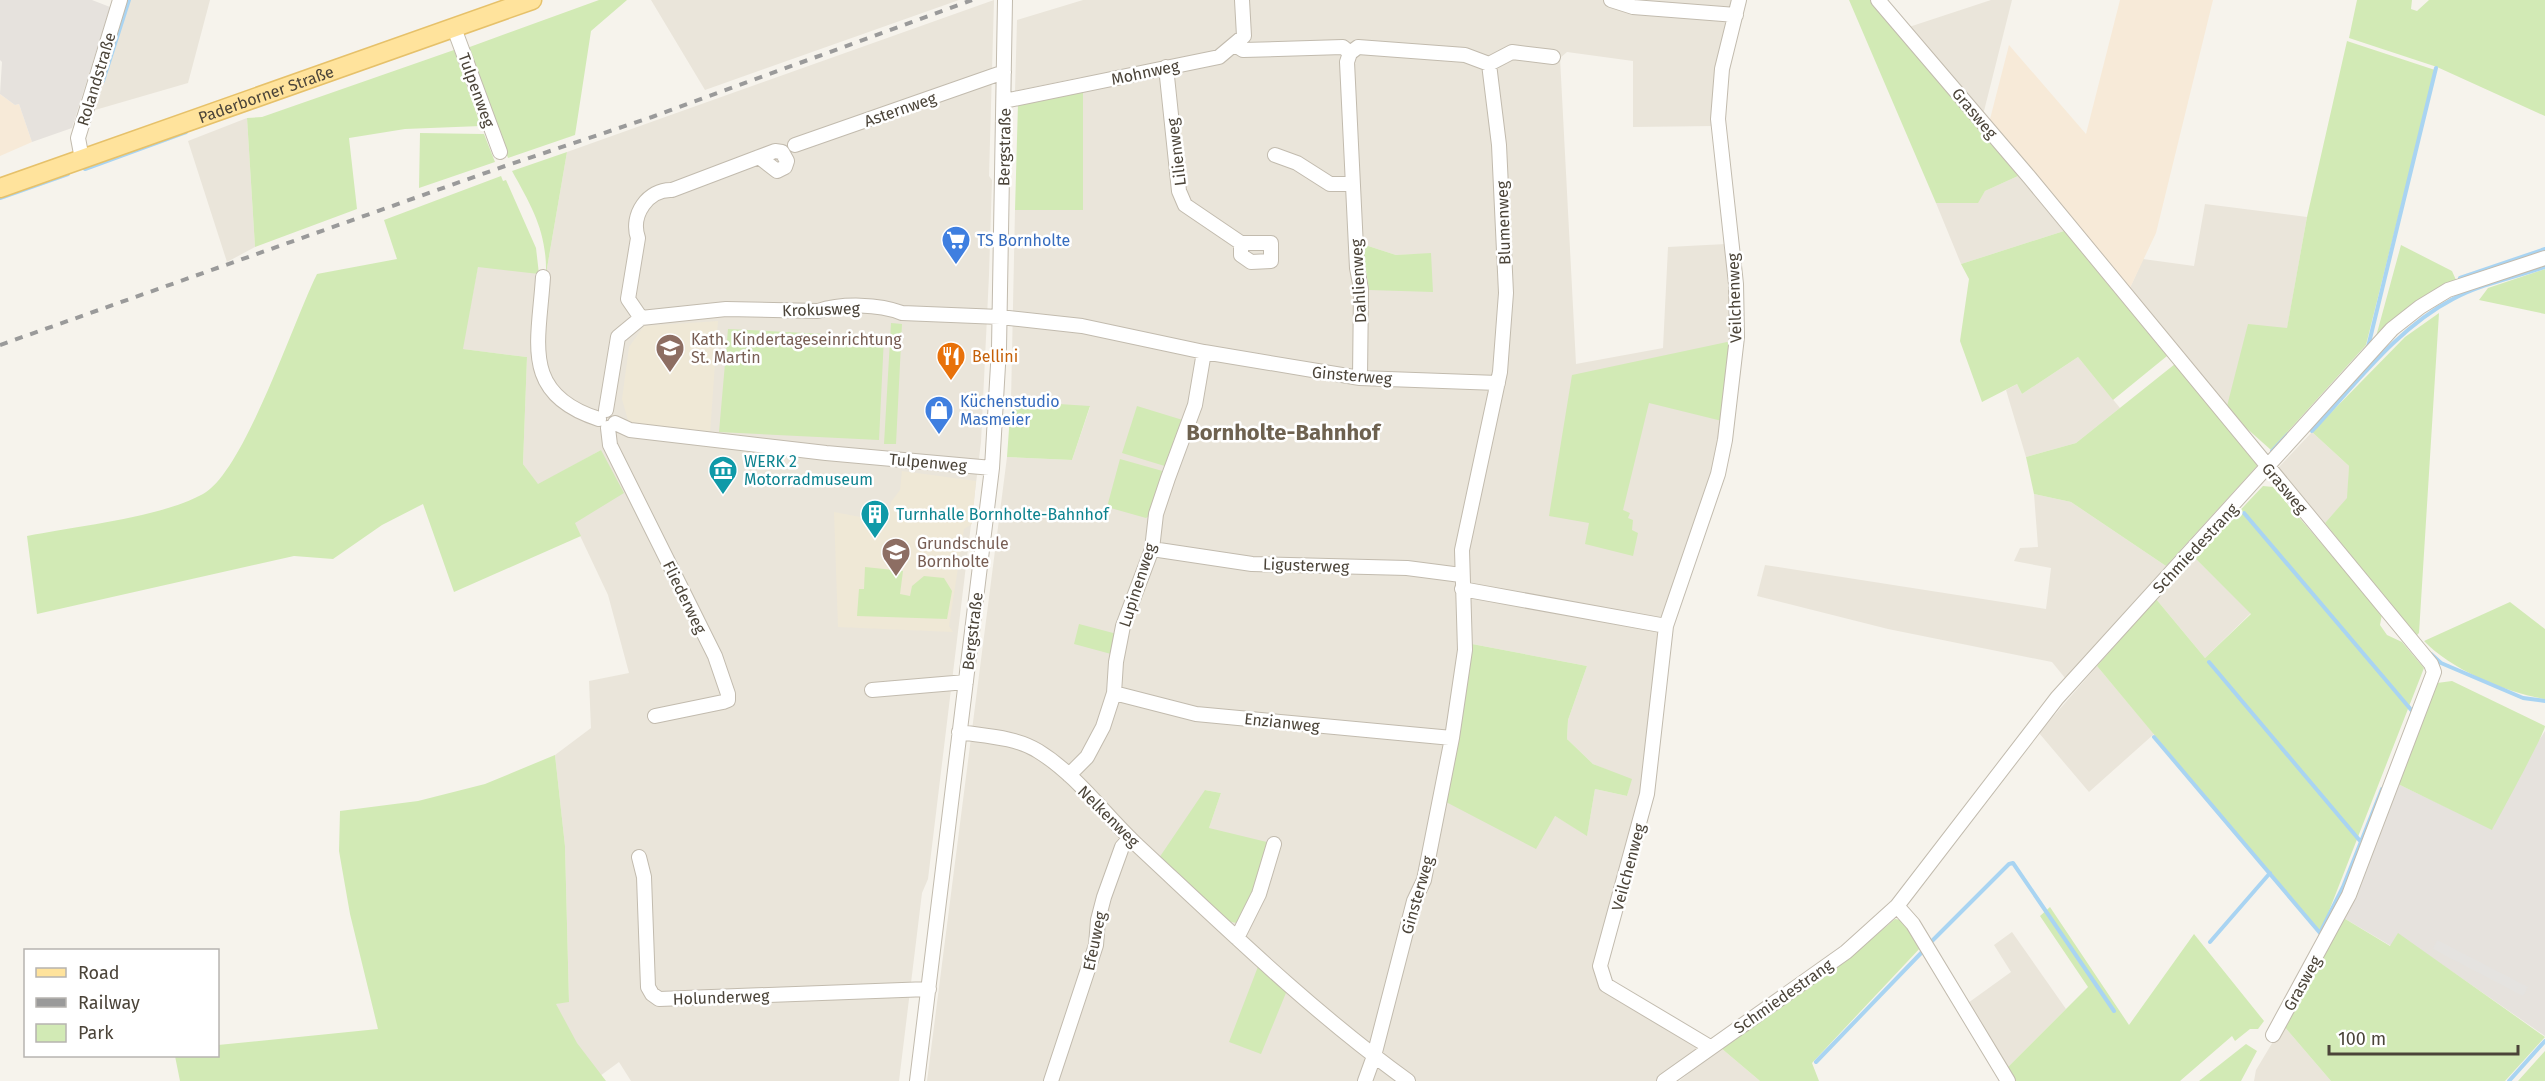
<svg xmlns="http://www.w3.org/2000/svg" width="2545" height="1081" font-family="'Fira Sans',sans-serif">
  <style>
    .residential { fill: #eae5da; fill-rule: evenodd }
    .commercial { fill: #f7ead8 }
    .industrial { fill: #e6e2dd }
    .education { fill: #efe8d6 }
    .green { fill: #d2eab5 }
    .parking { fill: #e5e3e0 }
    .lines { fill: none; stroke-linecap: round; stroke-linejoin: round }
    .stream { stroke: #a9d4f2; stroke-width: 4 }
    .minor-casing { stroke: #c2bbae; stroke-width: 16 }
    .major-casing { stroke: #e6c16a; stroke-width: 21 }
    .minor { stroke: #fff; stroke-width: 14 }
    .major { stroke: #ffe39c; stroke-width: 18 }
    .rail { stroke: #9a9a9a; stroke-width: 4; stroke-dasharray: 8 8; stroke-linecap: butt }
    .labels { text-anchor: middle; stroke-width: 5; stroke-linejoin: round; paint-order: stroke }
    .street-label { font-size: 16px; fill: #4b4439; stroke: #fff }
    .shop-label { font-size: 16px; fill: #366cbe; stroke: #fff; text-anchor: start }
    .education-label { font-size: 16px; fill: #785e54; stroke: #fff; text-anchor: start }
    .food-label { font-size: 16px; fill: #c56008; stroke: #fff; text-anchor: start }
    .culture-label { font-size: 16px; fill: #0d838f; stroke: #fff; text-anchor: start }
    .district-label { font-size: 22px; font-weight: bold; fill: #6e6250; stroke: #fff }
  </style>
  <rect width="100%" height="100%" fill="#f6f3ec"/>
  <path class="residential" d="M 130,0 L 210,0 L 188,83 L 95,110 Z
    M 651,0 L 959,0 L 705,90 Z
    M 994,0 L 989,176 L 992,180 L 989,275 L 981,442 L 928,879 L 922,893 L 899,1081 L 631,1081 L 619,1062 L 600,1076 L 576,1043 L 555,1004 L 569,1001 L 565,846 L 555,755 L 591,728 L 589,681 L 629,673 L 608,595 L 574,523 L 601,450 L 538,485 L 523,464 L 527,357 L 462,349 L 478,266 L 546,274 L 567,152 Z
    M 1083,0 L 1735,0 L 1715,126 L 1633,127 L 1633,61 L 1567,52 L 1560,58 L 1576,364 L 1663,348 L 1668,247 L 1726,244 L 1733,310 L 1733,341 L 1713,474 L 1672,591 L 1643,792 L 1603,987 L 1702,1047 L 1656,1081 L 927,1081 L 1007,457 L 1072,460 L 1090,407 L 1011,401 L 1015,210 L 1083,210 L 1082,77 L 1015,91 L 1017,20 ZM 1362,244 L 1396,255 L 1431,254 L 1369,290 ZM 1137,406 L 1174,439 L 1170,451 ZM 1472,644 L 1587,666 L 1568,720 L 1567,739 L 1593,764 L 1631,780 L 1627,796 L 1595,789 L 1587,835 L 1555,816 ZM 1205,790 L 1221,793 L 1209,828 Z
    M 1991,0 L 2012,0 L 1983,115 L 1909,27 Z
    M 247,118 L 255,247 L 227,262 L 188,141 Z
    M 2018,176 L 2064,231 L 1961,264 L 1936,203 L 1977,202 L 1985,191 Z
    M 2205,204 L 2307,217 L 2287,329 L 2226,410 L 2129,290 L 2143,259 L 2194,266 Z
    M 2078,357 L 2120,408 L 2076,443 L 2026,457 L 2006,390 L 2017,384 L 2022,394 Z
    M 2312,432 L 2349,466 L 2348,498 L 2325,523 L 2278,468 Z
    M 2034,494 L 2071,502 L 2166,566 L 2065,678 L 2052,662 L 1888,629 L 1757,596 L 1765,565 L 2046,609 L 2051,568 L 2014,561 L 2020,548 L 2038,547 Z
    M 2195,558 L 2251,613 L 2205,658 L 2156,599 Z
    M 2097,666 L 2154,734 L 2089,792 L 2039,733 Z
    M 2012,932 L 2066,1009 L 2005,1070 L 1968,1003 L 2011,972 L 1994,945 Z
    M 2283,1025 L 2331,1081 L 2254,1081 L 2256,1070 Z
    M 1721,1048 L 1760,1081 L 1679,1081 Z"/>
  <path class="commercial" d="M 2120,0 L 2213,0 L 2156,233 L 2129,290 L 1989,123 L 2009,45 L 2086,134 Z
    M 0,94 L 15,105 L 19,104 L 32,142 L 0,156 Z"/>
  <path class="industrial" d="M 0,0 L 92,0 L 110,7 L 72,128 L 32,142 L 19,104 L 15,105 L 0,94 L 2,62 L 0,60 Z
    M 2545,731 L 2545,1036 L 2398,934 L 2391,946 L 2342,917 L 2398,784 L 2492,829 L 2530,754 Z"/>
  <path class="education" d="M 718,321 L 710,434 L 629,424 L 622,399 L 629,347 L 644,326 Z
    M 902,471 L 976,481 L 972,524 L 964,529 L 949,626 L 953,632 L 838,627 L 834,512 L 887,522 L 891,502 L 900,490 Z"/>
  <path class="green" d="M 599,0 L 627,0 L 591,31 L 575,135 L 508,158 L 467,48 Z
    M 1849,0 L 1874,0 L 2018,176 L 1985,191 L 1978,203 L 1936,203 Z
    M 2357,0 L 2412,0 L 2411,9 L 2417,11 L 2429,0 L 2545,0 L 2545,116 L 2437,67 L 2349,38 Z
    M 2347,41 L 2435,70 L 2366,345 L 2271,450 L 2226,410 L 2248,324 L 2287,328 L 2307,217 Z
    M 454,50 L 481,126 L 405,129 L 349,138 L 357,209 L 255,247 L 247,118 L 262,117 Z
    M 1083,88 L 1083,210 L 1015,210 L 1018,103 Z
    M 420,133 L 484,134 L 495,162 L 419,188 Z
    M 567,152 L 546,274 C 547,232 532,207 512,171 Z
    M 501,176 L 503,181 L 506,180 L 536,248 L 539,274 L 478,267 L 463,349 L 527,357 L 523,464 L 538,484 L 601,450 L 624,493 L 575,523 L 581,536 L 454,592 L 423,504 L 382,525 L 333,559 L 294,556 L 37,614 L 27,536 C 77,526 159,518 203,494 C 244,472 293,322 317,274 L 397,259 L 384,220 Z
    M 2064,231 L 2167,356 L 2113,400 L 2078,357 L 2022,394 L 2017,384 L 1982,402 L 1960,341 L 1969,279 L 1961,264 Z
    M 1362,244 L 1396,255 L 1431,253 L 1433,292 L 1369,290 Z
    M 2401,245 L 2452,271 L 2456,280 L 2443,286 L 2374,344 Z
    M 2545,269 L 2545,314 L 2479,300 L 2488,288 Z
    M 2439,313 L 2419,633 L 2416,636 L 2325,523 L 2347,498 L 2349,466 L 2312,432 L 2405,337 Z
    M 891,323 L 902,324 L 896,444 L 884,444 Z
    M 728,329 L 884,337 L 879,440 L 719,432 Z
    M 1727,342 L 1733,345 L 1722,421 L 1649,403 L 1623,510 L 1630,513 L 1628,518 L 1633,520 L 1632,530 L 1638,533 L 1633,556 L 1585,544 L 1589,523 L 1549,516 L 1572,375 Z
    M 2175,364 L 2258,465 L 2166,566 L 2071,502 L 2034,494 L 2026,457 L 2076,443 Z
    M 1011,401 L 1090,406 L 1072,460 L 1007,457 Z
    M 1137,406 L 1186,421 L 1181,435 L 1174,439 L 1168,467 L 1122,453 Z
    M 1120,459 L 1166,472 L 1152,514 L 1146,518 L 1107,507 Z
    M 2263,486 L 2273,487 L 2382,614 L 2380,625 L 2387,635 L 2402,642 L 2424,668 L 2320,934 L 2097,666 L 2156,599 L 2205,658 L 2251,614 L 2195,558 Z
    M 865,567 L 903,571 L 900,594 L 910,596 L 912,586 L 924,576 L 944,578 L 952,591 L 947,619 L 857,616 L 859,589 L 864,589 Z
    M 2510,602 L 2545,629 L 2545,699 C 2507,693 2450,669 2424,641 Z
    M 1079,624 L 1117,634 L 1111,654 L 1074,644 Z
    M 1472,644 L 1587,666 L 1568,720 L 1567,739 L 1593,764 L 1632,779 L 1627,796 L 1595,789 L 1587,836 L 1555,816 L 1536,849 L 1446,802 Z
    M 2452,681 L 2545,726 C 2545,733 2500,815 2492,830 L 2398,784 L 2437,683 Z
    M 555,755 L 565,846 L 569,1002 L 556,1004 L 577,1043 L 606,1081 L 180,1081 L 175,1056 L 218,1056 L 218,1045 L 378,1029 L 350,914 L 339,851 L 340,811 L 418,801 L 485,784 Z
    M 1205,790 L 1221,793 L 1209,828 L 1271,843 L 1243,920 L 1236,923 L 1228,921 L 1159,858 Z
    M 2050,907 L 2129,1025 L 2194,934 L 2264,1021 L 2258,1029 L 2250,1029 L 2235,1041 L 2232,1036 L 2180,1081 L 2012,1081 L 2005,1070 L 2088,987 L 2040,916 Z
    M 2342,917 L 2390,946 L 2398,933 L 2545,1037 L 2505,1081 L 2331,1081 L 2283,1025 Z
    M 1895,919 L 1901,920 L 1922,946 L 1812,1063 L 1819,1081 L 1760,1081 L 1721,1048 L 1849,958 Z
    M 1259,964 L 1288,988 L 1261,1054 L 1229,1042 Z
    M 2246,1044 L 2257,1051 L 2241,1081 L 2199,1081 Z
    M 2545,1051 L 2545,1081 L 2518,1081 Z"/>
  <path class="parking" d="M 2437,940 L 2528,987 L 2523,996 L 2433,949 Z"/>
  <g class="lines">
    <path class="stream" d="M 103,81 L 129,0
      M 85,169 L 186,132
      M 0,198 L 68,174
      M 2460,278 L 2545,249
      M 2368,347 L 2436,68
      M 2312,431 C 2355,385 2397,328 2453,299 C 2481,284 2515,277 2545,267
      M 2272,451 L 2288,434
      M 2244,513 L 2413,712
      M 2431,654 L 2441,663 L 2523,698 L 2545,701
      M 2209,662 L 2361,842
      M 2154,737 L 2320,933 L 2343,887 L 2382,789
      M 1931,942 L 2009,864 L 2013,863 L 2114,1011
      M 2210,942 L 2270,873
      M 1816,1062 L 1923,951
      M 2509,1081 L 2545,1041"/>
    <g class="minor-casing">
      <path id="minor" d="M 1611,0 L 1633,7 L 1736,15
        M 1878,0 L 2030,178 L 2431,664 L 2434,672 L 2349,895 L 2273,1035
        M 454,28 L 500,152
        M 1235,45 L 1243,50 L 1343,47 L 1350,53
        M 1350,53 L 1347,62 L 1357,268 L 1361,289 L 1360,378
        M 1350,53 L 1358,47 L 1465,55 L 1489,64 L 1512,52 L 1553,57
        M 1166,67 L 1179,191 L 1185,205 L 1241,243 L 1271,243 L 1271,261 L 1251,262 L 1241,255 L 1241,243
        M 1004,101 L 1219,57 L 1244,36 L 1242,0
        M 795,145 L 1004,72
        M 1275,155 L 1297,163 L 1330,184 L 1353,184
        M 82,159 L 78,138 L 120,0
        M 543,277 C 539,342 520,394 599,419
        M 641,318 L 726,309 L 818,311 C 842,303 879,304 902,313 L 1000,317 L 1082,326 L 1204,352 L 1360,378 L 1498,383
        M 606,410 L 618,337 L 641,318 L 628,299 L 638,238 C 630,215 648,189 672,190 L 759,157 L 775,151 L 782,152 L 787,161 L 785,167 L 777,171 L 759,157
        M 615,423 L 630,430 L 826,453 L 992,468
        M 608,428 L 610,445 L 715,656 L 728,694 L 728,700 L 723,702 L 655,716
        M 1152,549 L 1252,564 L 1407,568 L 1461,575
        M 1462,589 L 1666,626
        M 872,690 L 966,682
        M 1114,693 L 1196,714 L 1452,738
        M 959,732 C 985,736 1016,737 1038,751 C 1077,775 1104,814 1137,845 C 1224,926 1311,1011 1408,1081
        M 1069,775 L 1087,757 L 1103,727 L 1114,693 L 1116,662 L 1123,626 L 1152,549 L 1156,514 L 1168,478 L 1195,405 L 1204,352
        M 639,857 L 644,877 L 648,987 L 652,994 L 659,999 L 929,989
        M 1897,906 L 1913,924 L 2008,1081
        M 1237,938 L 1259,894 L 1274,844
        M 1710,1047 L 1606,985 L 1600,966 L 1647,794 L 1666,626 L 1718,474 L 1725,440 L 1737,337 L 1736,284 L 1718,119 L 1722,69 L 1739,0
        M 917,1081 L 992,468 L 999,348 L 1005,0
        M 1051,1081 L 1096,945 L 1098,920 L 1104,897 L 1122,847 L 1130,838
        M 1365,1081 L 1374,1056 L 1414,901 L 1424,880 L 1452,738 L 1465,650 L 1462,550 L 1500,372 L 1506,293 L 1499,145 L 1489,64
        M 1664,1081 L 1846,952 L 1897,906 L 2057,698 L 2392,329 L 2420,307 L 2448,290 L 2545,258"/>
    </g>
    <g class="major-casing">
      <g id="major">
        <path id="s1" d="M 0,188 L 532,0"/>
      </g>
    </g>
    <use href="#minor" class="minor"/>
    <use href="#major" class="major"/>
    <path class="rail" d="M 0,345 L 505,166 L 652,117 L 972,0"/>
  </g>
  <defs>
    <g id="supermarket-pin" transform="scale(1.5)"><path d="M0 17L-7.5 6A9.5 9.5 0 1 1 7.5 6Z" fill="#3f7fe0" stroke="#fff"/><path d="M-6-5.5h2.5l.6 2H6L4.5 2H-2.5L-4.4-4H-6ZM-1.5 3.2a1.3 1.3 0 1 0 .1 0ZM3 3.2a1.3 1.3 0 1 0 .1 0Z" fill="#fff"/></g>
    <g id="school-pin" transform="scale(1.5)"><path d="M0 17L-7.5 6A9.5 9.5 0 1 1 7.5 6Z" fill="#8d6e63" stroke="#fff"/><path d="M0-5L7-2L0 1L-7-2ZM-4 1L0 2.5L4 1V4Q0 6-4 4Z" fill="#fff"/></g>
    <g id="restaurant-pin" transform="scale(1.5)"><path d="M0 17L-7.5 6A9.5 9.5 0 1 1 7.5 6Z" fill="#e8710a" stroke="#fff"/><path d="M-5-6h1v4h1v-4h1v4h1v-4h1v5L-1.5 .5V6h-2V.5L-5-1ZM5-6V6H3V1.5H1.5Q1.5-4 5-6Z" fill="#fff"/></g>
    <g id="shop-pin" transform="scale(1.5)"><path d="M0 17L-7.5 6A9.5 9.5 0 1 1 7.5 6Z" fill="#3f7fe0" stroke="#fff"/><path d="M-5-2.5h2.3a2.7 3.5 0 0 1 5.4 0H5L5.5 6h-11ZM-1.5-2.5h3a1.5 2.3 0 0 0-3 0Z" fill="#fff"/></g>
    <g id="museum-pin" transform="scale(1.5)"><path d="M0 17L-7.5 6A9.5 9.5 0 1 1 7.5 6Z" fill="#0f9aa8" stroke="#fff"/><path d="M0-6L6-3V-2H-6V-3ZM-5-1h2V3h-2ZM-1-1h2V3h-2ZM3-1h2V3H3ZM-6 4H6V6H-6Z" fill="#fff"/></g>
    <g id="building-pin" transform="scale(1.5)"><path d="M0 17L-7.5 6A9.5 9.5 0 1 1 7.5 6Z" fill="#0f9aa8" stroke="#fff"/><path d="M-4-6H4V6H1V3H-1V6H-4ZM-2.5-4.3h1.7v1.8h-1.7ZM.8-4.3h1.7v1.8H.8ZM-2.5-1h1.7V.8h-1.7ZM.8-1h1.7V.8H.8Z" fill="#fff"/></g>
  </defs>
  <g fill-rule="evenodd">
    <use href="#supermarket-pin" x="956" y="240"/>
    <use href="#school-pin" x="670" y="348"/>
    <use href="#restaurant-pin" x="951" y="356"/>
    <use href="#shop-pin" x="939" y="410"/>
    <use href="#museum-pin" x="723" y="470"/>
    <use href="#building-pin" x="875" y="514"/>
    <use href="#school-pin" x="896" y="552"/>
  </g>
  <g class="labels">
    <g class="street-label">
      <text transform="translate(1145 72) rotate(-12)" y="6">Mohnweg</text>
      <text transform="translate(96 79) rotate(-73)" y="6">Rolandstraße</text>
      <text transform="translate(477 90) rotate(70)" y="6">Tulpenweg</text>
      <text dy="6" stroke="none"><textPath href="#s1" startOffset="282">Paderborner Straße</textPath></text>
      <text transform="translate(900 109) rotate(-19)" y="6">Asternweg</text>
      <text transform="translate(1975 113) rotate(50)" y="6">Grasweg</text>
      <text transform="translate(1004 147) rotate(-89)" y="6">Bergstraße</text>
      <text transform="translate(1176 152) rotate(-97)" y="6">Lilienweg</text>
      <text transform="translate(1503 223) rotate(-92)" y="6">Blumenweg</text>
      <text transform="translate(1358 281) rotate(-93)" y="6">Dahlienweg</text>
      <text transform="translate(1734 298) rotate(-92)" y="6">Veilchenweg</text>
      <text transform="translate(821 309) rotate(-2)" y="6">Krokusweg</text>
      <text transform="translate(1352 375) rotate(5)" y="6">Ginsterweg</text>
      <text transform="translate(928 462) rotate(5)" y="6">Tulpenweg</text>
      <text transform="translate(2285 488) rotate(50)" y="6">Grasweg</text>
      <text transform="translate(2195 548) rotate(-47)" y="6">Schmiedestrang</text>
      <text transform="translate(1306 565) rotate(2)" y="6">Ligusterweg</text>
      <text transform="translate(1137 585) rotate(-72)" y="6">Lupinenweg</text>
      <text transform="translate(685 597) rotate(64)" y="6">Fliederweg</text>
      <text transform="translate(972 631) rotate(-83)" y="6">Bergstraße</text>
      <text transform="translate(1282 722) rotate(6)" y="6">Enzianweg</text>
      <text transform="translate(1109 816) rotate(45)" y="6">Nelkenweg</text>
      <text transform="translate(1628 867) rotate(-75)" y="6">Veilchenweg</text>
      <text transform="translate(1417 895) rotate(-74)" y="6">Ginsterweg</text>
      <text transform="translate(1094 941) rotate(-78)" y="6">Efeuweg</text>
      <text transform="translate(2302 983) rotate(-61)" y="6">Grasweg</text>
      <text transform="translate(1783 996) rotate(-35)" y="6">Schmiedestrang</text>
      <text transform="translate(721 997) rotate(-2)" y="6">Holunderweg</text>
    </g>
    <g class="shop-label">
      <text x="977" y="246">TS Bornholte</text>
      <text x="960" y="407">Küchenstudio<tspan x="960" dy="18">Masmeier</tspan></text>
    </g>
    <g class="education-label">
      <text x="691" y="345">Kath. Kindertageseinrichtung<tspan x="691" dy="18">St. Martin</tspan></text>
      <text x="917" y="549">Grundschule<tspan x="917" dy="18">Bornholte</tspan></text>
    </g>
    <g class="food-label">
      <text x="972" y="362">Bellini</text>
    </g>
    <g class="culture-label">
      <text x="744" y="467">WERK 2<tspan x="744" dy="18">Motorradmuseum</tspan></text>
      <text x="896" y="520">Turnhalle Bornholte-Bahnhof</text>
    </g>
    <g class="district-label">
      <text x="1283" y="440">Bornholte-Bahnhof</text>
    </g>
  </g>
  <rect x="24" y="949" width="195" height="108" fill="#ffffff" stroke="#b7b4b0" stroke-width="1.5"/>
  <rect x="36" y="968" width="30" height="9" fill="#ffe39c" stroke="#b7b4b0" stroke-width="1.5"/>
  <text x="78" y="979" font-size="18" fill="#4b4439">Road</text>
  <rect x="36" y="998" width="30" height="9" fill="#9a9a9a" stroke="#b7b4b0" stroke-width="1.5"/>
  <text x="78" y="1009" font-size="18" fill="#4b4439">Railway</text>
  <rect x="36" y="1024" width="30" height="18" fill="#d2eab5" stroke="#b7b4b0" stroke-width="1.5"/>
  <text x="78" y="1039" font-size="18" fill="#4b4439">Park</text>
  <path d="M2329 1045v9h189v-9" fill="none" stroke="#4b4439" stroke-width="3"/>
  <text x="2338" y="1045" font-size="18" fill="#4b4439" stroke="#ffffff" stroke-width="4.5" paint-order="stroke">100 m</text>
</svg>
